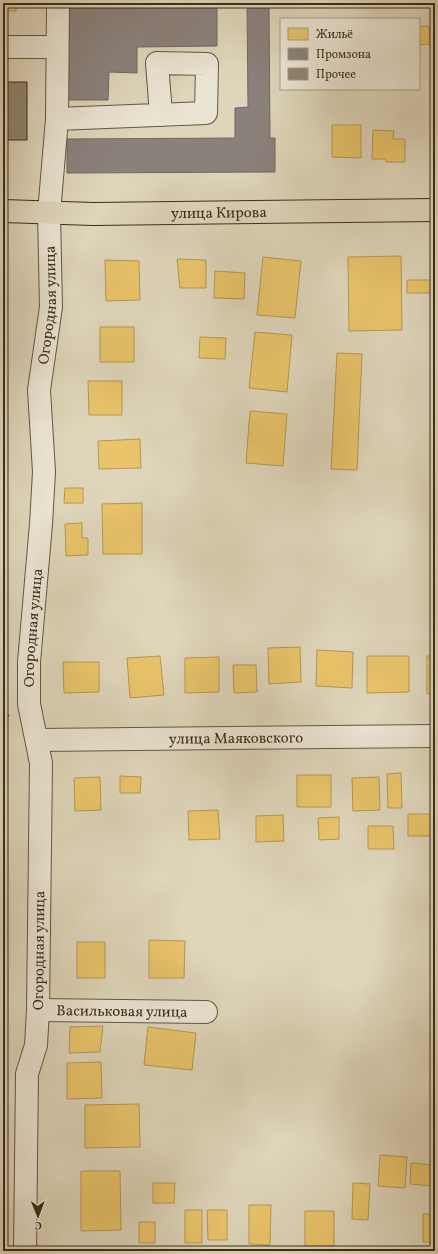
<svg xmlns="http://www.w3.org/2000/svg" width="438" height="1254" font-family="Vollkorn,serif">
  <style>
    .homes { fill: #e9c46a; stroke: #b49753 }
    .industry { fill: #8a817c; stroke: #72685f }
    .building { fill: #8f846e; stroke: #3a2d1c }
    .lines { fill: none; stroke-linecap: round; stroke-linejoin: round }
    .minor-casing { stroke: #635744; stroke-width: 24 }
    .major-casing { stroke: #3a2d1c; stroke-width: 24 }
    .path { stroke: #3a2d1c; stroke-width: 2.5; stroke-dasharray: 1 2; stroke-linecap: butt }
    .minor { stroke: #eae4d2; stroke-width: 22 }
    .major { stroke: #ded5ba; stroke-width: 22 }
    .labels { text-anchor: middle; stroke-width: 4; stroke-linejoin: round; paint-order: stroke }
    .street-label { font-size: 15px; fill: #3a2d1c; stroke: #eae4d2 }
  </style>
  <rect width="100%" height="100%" fill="#ded5ba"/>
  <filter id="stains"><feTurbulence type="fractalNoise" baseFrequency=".005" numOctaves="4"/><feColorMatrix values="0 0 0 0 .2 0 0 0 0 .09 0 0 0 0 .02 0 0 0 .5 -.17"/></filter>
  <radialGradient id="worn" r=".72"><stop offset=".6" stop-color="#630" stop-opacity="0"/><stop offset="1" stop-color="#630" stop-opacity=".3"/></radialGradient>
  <path class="homes" d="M 3,3 L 16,3 L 16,11 L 3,11 Z
    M 419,26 L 429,26 L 430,44 L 419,45 Z
    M 433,88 L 435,88 L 435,163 L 432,163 Z
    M 332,125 L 361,125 L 361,158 L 332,157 Z
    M 373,130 L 394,131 L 393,139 L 405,139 L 405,162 L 386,162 L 386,159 L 372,159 Z
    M 401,256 L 402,330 L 349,331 L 348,257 Z
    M 263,257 L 301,261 L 295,318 L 257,315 Z
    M 177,259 L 206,260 L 206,288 L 180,288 Z
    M 105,260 L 139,261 L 140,300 L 106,301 Z
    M 215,271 L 245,273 L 244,299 L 214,298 Z
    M 407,280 L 432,280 L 432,293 L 407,293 Z
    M 100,327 L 134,327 L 134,362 L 100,362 Z
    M 255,332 L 292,335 L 287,392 L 249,388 Z
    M 200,337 L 226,338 L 225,359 L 199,358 Z
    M 337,353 L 362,354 L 357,470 L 331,469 Z
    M 88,381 L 122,381 L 122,415 L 89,415 Z
    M 250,411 L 287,414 L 283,466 L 246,463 Z
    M 140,439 L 141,468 L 99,469 L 98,441 Z
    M 65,488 L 83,488 L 83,503 L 64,503 Z
    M 142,503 L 142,554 L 103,554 L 102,504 Z
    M 82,523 L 82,538 L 88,538 L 88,555 L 66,556 L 65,524 Z
    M 300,647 L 301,682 L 269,684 L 268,648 Z
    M 317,650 L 353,652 L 352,688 L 316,686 Z
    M 160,656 L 164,695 L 130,698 L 127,658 Z
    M 367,656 L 409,656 L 409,692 L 367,693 Z
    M 427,656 L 435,656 L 435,693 L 427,694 Z
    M 219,657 L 219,692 L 185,693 L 185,658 Z
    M 63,662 L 99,662 L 99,692 L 64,693 Z
    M 233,665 L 256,665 L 257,692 L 234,693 Z
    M 401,773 L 402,808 L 388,808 L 387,774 Z
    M 297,775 L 331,775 L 331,807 L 297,807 Z
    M 120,776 L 141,777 L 140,793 L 120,793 Z
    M 100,777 L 101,810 L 75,811 L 74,778 Z
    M 379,777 L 380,810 L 353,811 L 352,778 Z
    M 218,810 L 220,839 L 189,840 L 188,811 Z
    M 408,814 L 435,814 L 435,836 L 408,836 Z
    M 283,815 L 284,841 L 256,842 L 256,816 Z
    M 339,817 L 339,839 L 319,840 L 318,818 Z
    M 368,826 L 393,826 L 394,849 L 368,849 Z
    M 149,940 L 185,941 L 184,978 L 149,978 Z
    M 77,942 L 105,942 L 105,978 L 77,978 Z
    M 103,1026 L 100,1052 L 69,1053 L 70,1027 Z
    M 148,1027 L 196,1033 L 192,1070 L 144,1065 Z
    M 101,1062 L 102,1098 L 67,1099 L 67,1063 Z
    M 139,1104 L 140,1147 L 85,1148 L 85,1105 Z
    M 380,1155 L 407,1157 L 405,1188 L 378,1186 Z
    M 411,1163 L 435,1165 L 435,1186 L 410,1184 Z
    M 81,1171 L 120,1171 L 121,1230 L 81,1231 Z
    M 153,1183 L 175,1183 L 174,1203 L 153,1203 Z
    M 353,1183 L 370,1184 L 368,1220 L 352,1219 Z
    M 249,1205 L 271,1205 L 270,1245 L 249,1244 Z
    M 185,1210 L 202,1210 L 202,1243 L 185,1243 Z
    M 207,1210 L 227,1210 L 227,1240 L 208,1240 Z
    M 305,1211 L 334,1211 L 334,1246 L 305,1246 Z
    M 423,1214 L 435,1214 L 435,1242 L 423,1242 Z
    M 139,1222 L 155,1222 L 155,1243 L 139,1243 Z"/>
  <path class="industry" d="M 68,3 L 217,3 L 217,46 L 137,47 L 137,73 L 109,72 L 108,100 L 68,100 Z
    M 247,3 L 269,3 L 270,138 L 275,138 L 275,172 L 67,173 L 67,139 L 235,138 L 235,108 L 248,107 Z"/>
  <path class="building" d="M 3,82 L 27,82 L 27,140 L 3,140 Z"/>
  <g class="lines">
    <g class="minor-casing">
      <g id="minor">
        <path d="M 3,47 L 57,47"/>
        <path d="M 57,119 L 206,113 L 207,64 L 157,63 L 161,115"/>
        <path id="s1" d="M 37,740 L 435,736"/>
        <path id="s2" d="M 38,1010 L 206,1012"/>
        <path id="s3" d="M 25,1251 L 27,1074 L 36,1045 L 38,1010 L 41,763 L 29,704 L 29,662 L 41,524 L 44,472 L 39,390 L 51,307 L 49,213 L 57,119 L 58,3"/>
      </g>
    </g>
    <g class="major-casing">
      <g id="major">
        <path id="s4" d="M 3,211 L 93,214 L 435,210"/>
      </g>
    </g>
    <path class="path" d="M 3,719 L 9,715"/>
    <use href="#minor" class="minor"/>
    <use href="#major" class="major"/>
  </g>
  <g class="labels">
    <g class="street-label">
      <text dy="5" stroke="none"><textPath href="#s4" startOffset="216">улица Кирова</textPath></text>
      <text dy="5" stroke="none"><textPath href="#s3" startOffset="950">Огородная улица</textPath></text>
      <text dy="5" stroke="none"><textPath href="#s3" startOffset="626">Огородная улица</textPath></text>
      <text dy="5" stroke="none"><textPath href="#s1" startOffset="199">улица Маяковского</textPath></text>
      <text dy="5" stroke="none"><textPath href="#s3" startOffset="302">Огородная улица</textPath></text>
      <text dy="5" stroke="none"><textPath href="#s2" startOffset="84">Васильковая улица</textPath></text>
    </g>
  </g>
  <rect width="438" height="1254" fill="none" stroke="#ded5ba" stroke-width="16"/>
  <rect x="4" y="4" width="430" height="1246" fill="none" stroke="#3a2d1c" stroke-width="2"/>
  <rect x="8" y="8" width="422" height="1238" fill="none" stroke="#3a2d1c"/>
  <rect x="280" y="18" width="140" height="72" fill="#eae4d2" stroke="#a49b89"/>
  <rect x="288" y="28" width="20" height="12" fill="#e9c46a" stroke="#a49b89"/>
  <text x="316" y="38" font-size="12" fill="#3a2d1c">Жильё</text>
  <rect x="288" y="48" width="20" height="12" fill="#8a817c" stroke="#a49b89"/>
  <text x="316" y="58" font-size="12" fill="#3a2d1c">Промзона</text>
  <rect x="288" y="68" width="20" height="12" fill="#8f846e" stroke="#a49b89"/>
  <text x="316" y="78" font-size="12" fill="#3a2d1c">Прочее</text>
  <g transform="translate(38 1216) rotate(179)" stroke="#eae4d2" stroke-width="3" paint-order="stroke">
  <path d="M0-3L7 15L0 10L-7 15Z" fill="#3a2d1c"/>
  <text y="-6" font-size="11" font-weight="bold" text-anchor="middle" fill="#3a2d1c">С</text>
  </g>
  <rect width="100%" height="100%" filter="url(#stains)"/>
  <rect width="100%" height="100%" fill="url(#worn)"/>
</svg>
